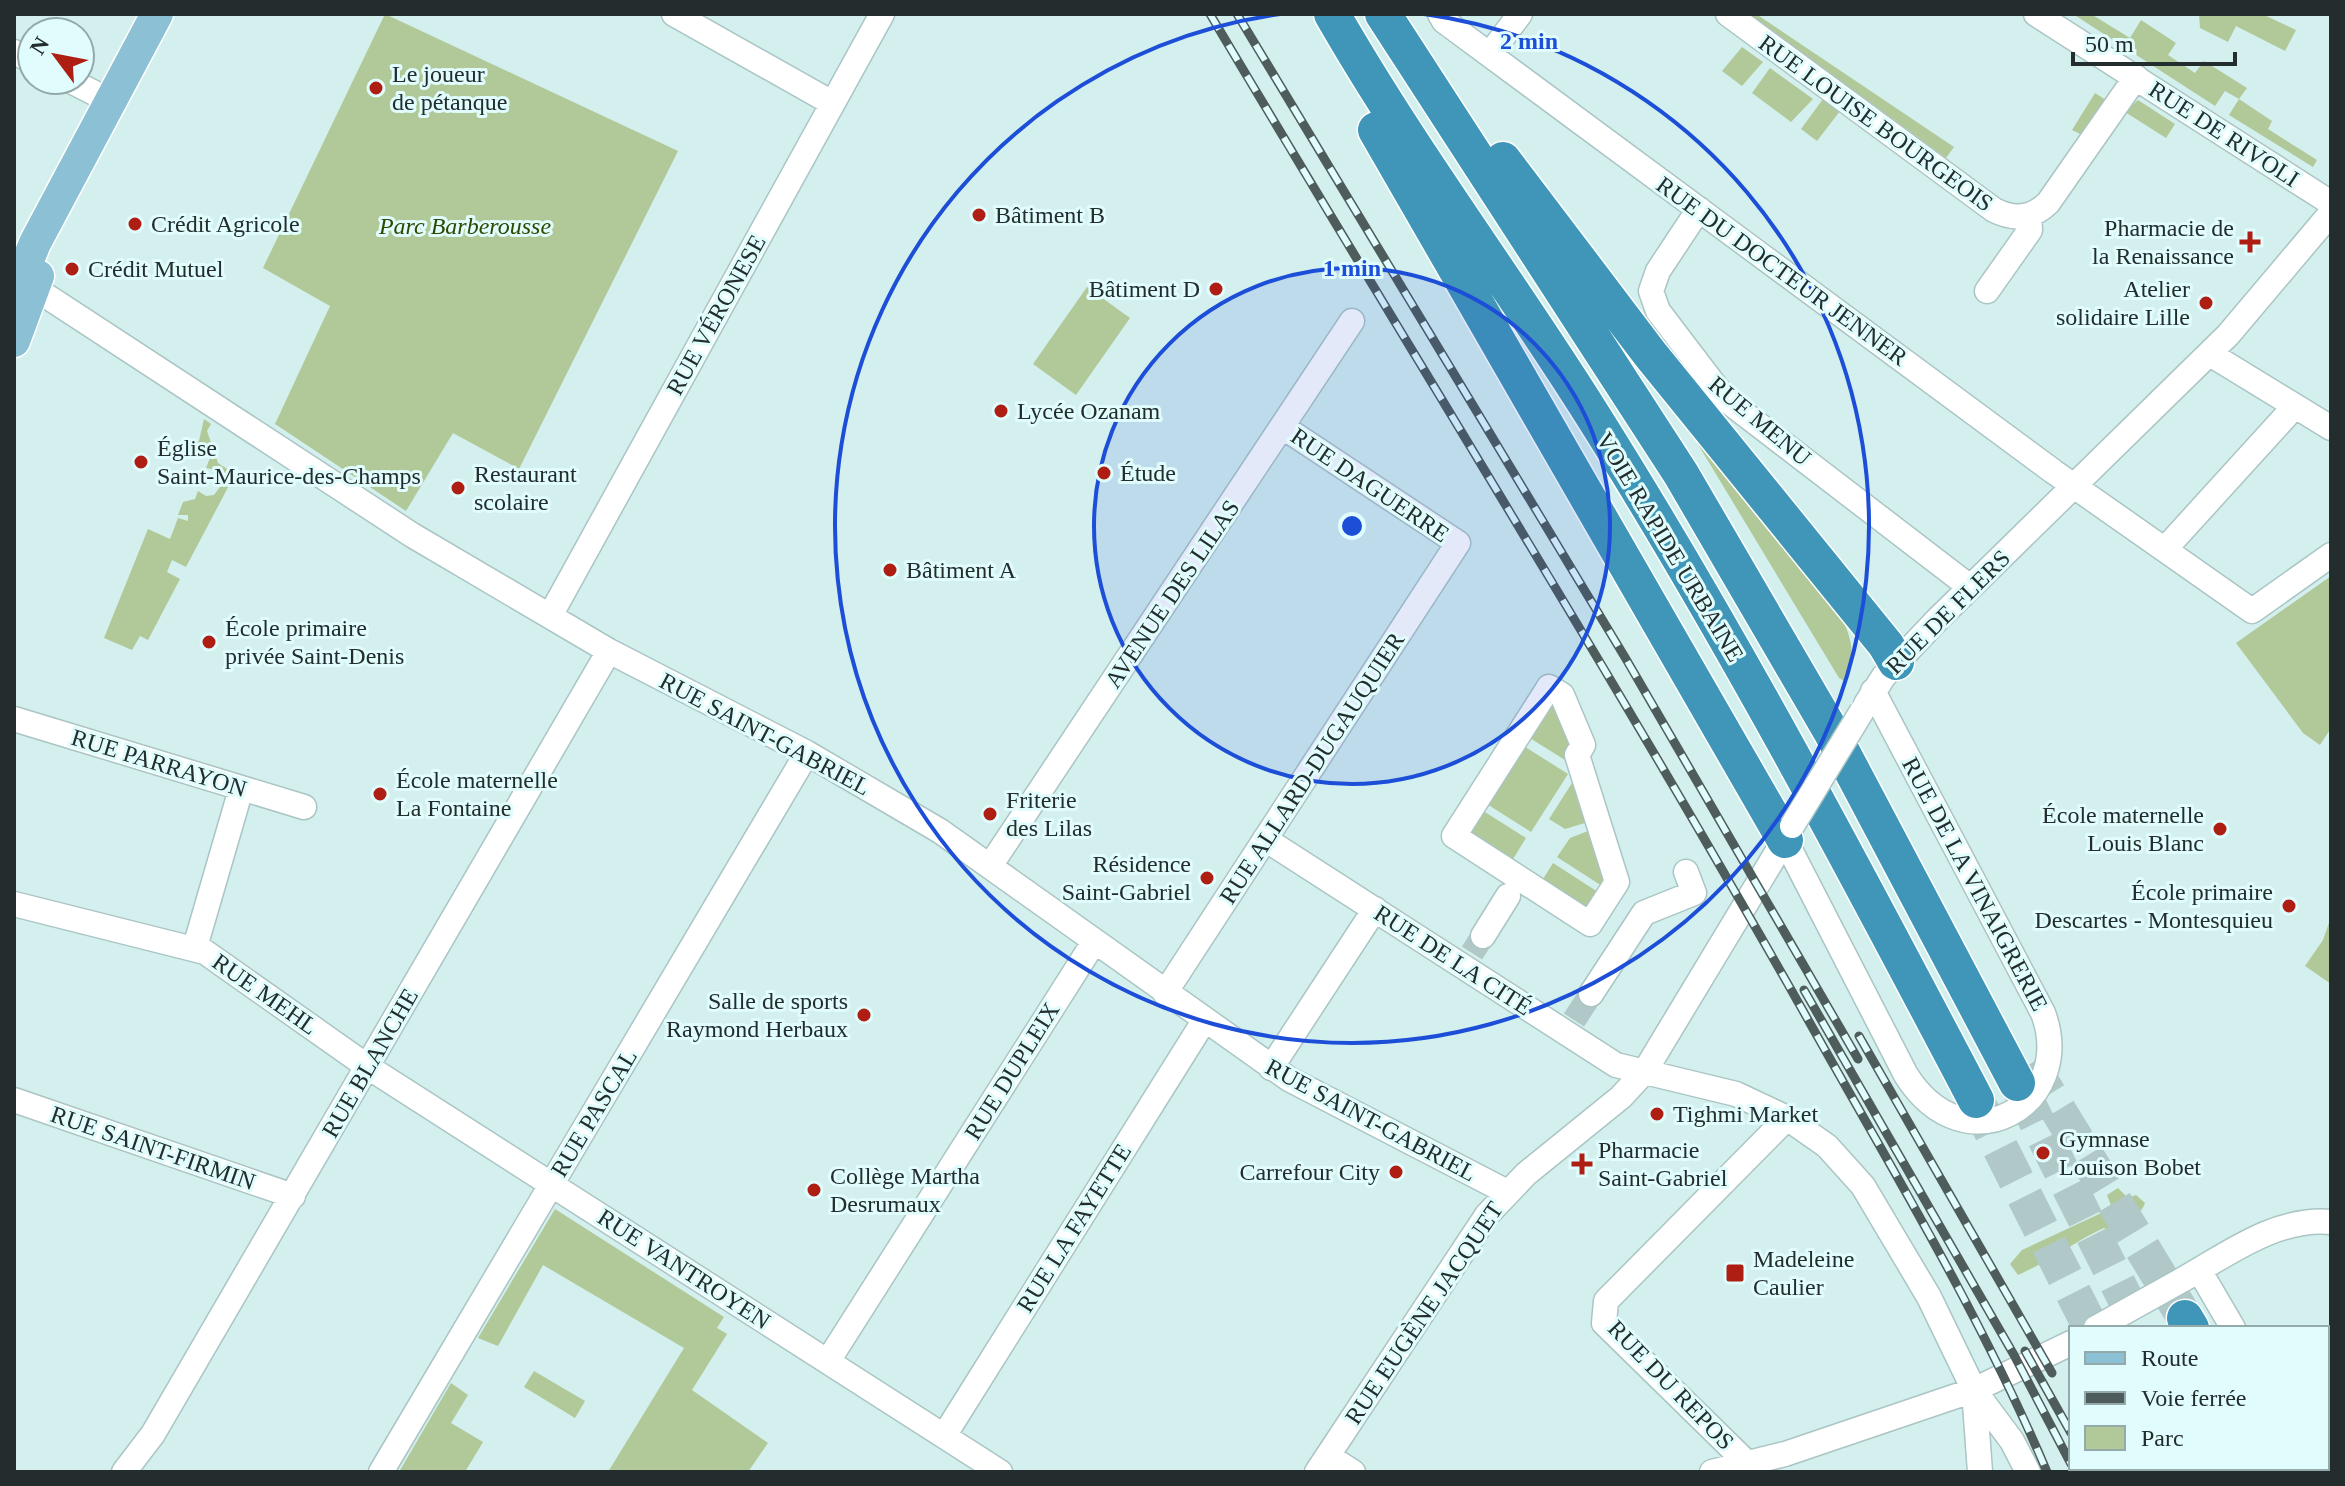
<svg xmlns="http://www.w3.org/2000/svg" width="2345" height="1486" font-family="Georgia,serif">
  <style>
    .green { fill: #b1c998 }
    .lines { fill: none; stroke-linecap: round; stroke-linejoin: round }
    .minor-tunnel { stroke: #b0c8c7; stroke-width: 24; stroke-dasharray: 24 12; stroke-linecap: butt }
    .highway-tunnel { stroke: #b0c8c7; stroke-width: 36; stroke-dasharray: 36 18; stroke-linecap: butt }
    .minor-casing { stroke: #aac5c4; stroke-width: 27 }
    .major-casing { stroke: #fff; stroke-width: 35 }
    .highway-casing { stroke: #fff; stroke-width: 39 }
    .minor { stroke: #fff; stroke-width: 24 }
    .major { stroke: #8cc0d4; stroke-width: 32 }
    .highway { stroke: #4096b8; stroke-width: 36 }
    .rail-casing { stroke: #4e5c5c; stroke-width: 9 }
    .rail { stroke: #e0fcfc; stroke-width: 6; stroke-dasharray: 18; stroke-linecap: butt }
    .minor-bridge-casing { stroke: #aac5c4; stroke-width: 27; stroke-linecap: butt }
    .minor-bridge { stroke: #fff; stroke-width: 24 }
    .ring { fill: none; stroke: #1d4ed8; stroke-width: 4 }
    .poi-dot { fill: #ae1e12; stroke: #e0fcfc; stroke-width: 3 }
    .labels { text-anchor: middle; stroke-width: 6; stroke-linejoin: round; paint-order: stroke }
    .poi-label { font-size: 24px; fill: #232d2d; stroke: #e0fcfc; text-anchor: start }
    .street-label { font-size: 24px; fill: #232d2d; stroke: #e0fcfc }
    .park-label { font-size: 24px; font-style: italic; fill: #2f4800; stroke: #e0fcfc }
    .centre { fill: #1d4ed8; stroke: #e0fcfc; stroke-width: 4 }
    .ring-label { font-size: 24px; text-anchor: middle; font-weight: bold; fill: #1d4ed8; stroke: #e0fcfc; stroke-width: 6; stroke-linejoin: round; paint-order: stroke }
  </style>
  <rect width="100%" height="100%" fill="#d3efee"/>
  <path class="green" d="M 385,14 L 678,151 L 519,469 L 453,433 L 406,511 L 275,424 L 330,306 L 263,268 Z
    M 1736,14 L 1756,14 L 1954,147 L 1946,158 L 1867,100 L 1862,106 Z
    M 2073,14 L 2091,14 L 2130,38 L 2141,20 L 2176,43 L 2168,55 L 2195,73 L 2204,61 L 2247,88 L 2239,99 L 2272,121 L 2268,129 L 2317,160 L 2313,167 L 2229,115 L 2239,99 L 2225,91 L 2215,106 Z
    M 2262,14 L 2296,30 L 2285,51 L 2236,26 L 2228,42 L 2200,28 L 2199,14 Z
    M 1742,47 L 1763,62 L 1742,86 L 1722,71 Z
    M 1770,68 L 1813,99 L 1791,122 L 1752,93 Z
    M 2095,93 L 2106,100 L 2080,134 L 2072,130 Z
    M 1823,99 L 1840,111 L 1817,141 L 1801,129 Z
    M 2138,100 L 2175,124 L 2166,138 L 2125,112 Z
    M 1087,287 L 1130,318 L 1076,395 L 1033,364 Z
    M 1661,383 L 1843,620 C 1853,643 1855,658 1846,682 L 1839,678 Z
    M 204,419 L 211,424 L 207,431 L 218,463 L 235,474 L 186,567 L 172,560 L 167,572 L 180,579 L 148,640 L 140,636 L 132,650 L 104,638 L 148,529 L 170,539 L 178,518 L 188,521 L 188,515 L 178,515 L 183,502 L 195,499 L 198,491 L 206,496 L 214,495 L 222,484 L 217,470 L 206,468 L 210,458 L 205,449 L 192,445 L 199,441 Z
    M 2331,576 L 2331,728 L 2320,745 L 2303,733 L 2236,643 Z
    M 1548,700 L 1560,708 L 1574,746 L 1565,760 L 1525,735 Z
    M 1519,743 L 1568,774 L 1531,832 L 1482,801 Z
    M 1572,783 L 1585,823 L 1565,829 L 1549,819 Z
    M 1477,807 L 1526,838 L 1510,864 L 1462,832 Z
    M 1588,831 L 1605,881 L 1602,886 L 1557,857 L 1570,838 Z
    M 1553,863 L 1598,892 L 1584,913 L 1540,884 Z
    M 2331,917 L 2331,984 L 2305,966 L 2323,940 Z
    M 2118,1188 L 2128,1198 L 2136,1195 L 2145,1203 C 2142,1214 2122,1228 2112,1232 L 2104,1228 C 2072,1243 2050,1261 2018,1275 L 2010,1264 L 2022,1250 L 2112,1208 L 2107,1195 Z
    M 555,1209 L 724,1317 L 717,1328 L 727,1334 L 692,1390 L 768,1443 L 748,1472 L 608,1472 L 684,1348 L 543,1265 L 498,1346 L 478,1338 Z
    M 534,1371 L 585,1401 L 575,1418 L 524,1387 Z
    M 451,1383 L 468,1395 L 451,1423 L 483,1442 L 465,1472 L 399,1472 Z"/>
  <g class="lines">
    <path class="minor-tunnel" d="M 1472,953 L 1483,936
      M 1574,1020 L 1591,994"/>
    <path class="highway-tunnel" d="M 2030,1064 L 2185,1318
      M 2021,1090 L 2140,1328
      M 1976,1100 L 2091,1328"/>
    <g class="minor-casing">
      <path id="minor" d="M 674,14 L 832,103
        M 1440,14 L 1444,21 L 2054,472 L 2252,611 L 2331,555
        M 1728,14 L 1994,210 C 2014,220 2031,219 2048,203 L 2136,77
        M 2036,14 L 2331,203
        M 14,52 L 32,61
        M 1490,54 L 1520,14
        M 69,80 L 110,101
        M 1699,209 L 1658,271 L 1651,291 L 1658,311 L 1725,399 L 1970,587
        M 17,291 L 48,297 L 412,535 L 609,651 L 807,753 L 940,831 L 1289,1079 L 1507,1192
        M 1987,291 L 2030,230 L 2029,216
        M 2210,354 L 2331,428
        M 2165,549 L 2295,406
        M 550,616 L 882,14
        M 1549,687 L 1562,695 L 1583,745 L 1577,755 L 1617,882 L 1590,924 L 1454,836 Z
        M 1866,704 L 1884,676 L 1937,620 L 2228,335 L 2331,213
        M 14,719 L 304,807
        M 1265,839 L 1616,1065 L 1736,1094 L 1787,1118 L 1827,1146 L 1863,1186 L 1929,1297 L 1974,1390 L 2012,1441 L 2028,1472
        M 1785,840 L 1906,1075 C 1966,1170 2077,1104 2043,1013 L 1873,691
        M 990,866 L 1352,321
        M 14,904 L 205,952 L 368,1067 L 1000,1472
        M 1483,936 L 1508,896
        M 195,947 L 241,789
        M 1165,993 L 1458,543 L 1283,427
        M 1591,994 L 1644,913 L 1694,893 L 1686,872
        M 1271,1068 L 1375,909
        M 14,1100 L 293,1196
        M 2199,1270 L 2233,1328
        M 2182,1280 C 2228,1254 2276,1217 2331,1222
        M 828,1361 L 1094,942
        M 1974,1390 L 1980,1472
        M 2327,1432 L 2331,1431
        M 944,1436 L 1204,1021
        M 1328,1456 L 1353,1472
        M 1748,1464 L 1604,1323 L 1606,1301 L 1787,1118
        M 124,1472 L 153,1434 L 609,651
        M 381,1472 L 807,753
        M 1317,1472 L 1487,1215 L 1526,1174 L 1621,1097 L 1645,1071 L 1791,829
        M 1712,1472 L 1785,1454 L 1974,1390 L 2071,1343"/>
    </g>
    <g class="major-casing">
      <path id="major" d="M 14,295 L 35,243 L 157,14
        M 14,341 L 38,276"/>
    </g>
    <g class="highway-casing">
      <path id="highway" d="M 1332,14 C 1410,150 1504,275 1588,408 C 1729,631 1853,866 1976,1100
        M 1383,14 L 1681,474 L 1832,733 L 2017,1083
        M 1376,130 L 1785,840
        M 1503,160 L 1650,354 L 1886,645 L 1896,662
        M 2185,1318 L 2191,1328
        M 2158,1468 L 2160,1472
        M 2207,1468 L 2208,1472
        M 2261,1468 L 2262,1472"/>
    </g>
    <use href="#minor" class="minor"/>
    <use href="#major" class="major"/>
    <use href="#highway" class="highway"/>
    <g class="rail-casing">
      <path id="rail" d="M 1210,14 C 1407,346 1612,673 1802,1009 C 1887,1161 1979,1311 2047,1472
        M 1237,14 L 1626,659 L 1858,1059
        M 1804,990 L 2014,1355 L 2071,1464
        M 1859,1036 L 2052,1373
        M 2025,1351 L 2071,1433
        M 2101,1468 L 2103,1472"/>
    </g>
    <use href="#rail" class="rail"/>
    <g class="minor-bridge-casing">
      <path id="minor-bridge" d="M 1792,826 L 1862,711
        M 2096,1328 L 2182,1280"/>
    </g>
    <use href="#minor-bridge" class="minor-bridge"/>
  </g>
  <circle cx="1352" cy="526" r="258" fill="#1d4ed8" fill-opacity=".12"/>
  <g class="ring">
    <circle cx="1352" cy="526" r="258"/>
    <path d="M1424 14A517 517 0 1 1 1280 14"/>
  </g>
  <g class="poi-dot">
    <circle cx="376" cy="88" r="8"/>
    <circle cx="979" cy="215" r="8"/>
    <circle cx="135" cy="224" r="8"/>
    <path d="M2246 230h8v8h8v8h-8v8h-8v-8h-8v-8h8z"/>
    <circle cx="72" cy="269" r="8"/>
    <circle cx="1216" cy="289" r="8"/>
    <circle cx="2206" cy="303" r="8"/>
    <circle cx="1001" cy="411" r="8"/>
    <circle cx="141" cy="462" r="8"/>
    <circle cx="1104" cy="473" r="8"/>
    <circle cx="458" cy="488" r="8"/>
    <circle cx="890" cy="570" r="8"/>
    <circle cx="209" cy="642" r="8"/>
    <circle cx="380" cy="794" r="8"/>
    <circle cx="990" cy="814" r="8"/>
    <circle cx="2220" cy="829" r="8"/>
    <circle cx="1207" cy="878" r="8"/>
    <circle cx="2289" cy="906" r="8"/>
    <circle cx="864" cy="1015" r="8"/>
    <circle cx="1657" cy="1114" r="8"/>
    <circle cx="2043" cy="1153" r="8"/>
    <path d="M1578 1152h8v8h8v8h-8v8h-8v-8h-8v-8h8z"/>
    <circle cx="1396" cy="1172" r="8"/>
    <circle cx="814" cy="1190" r="8"/>
    <rect x="1725" y="1263" width="20" height="20" rx="4"/>
  </g>
  <g class="labels">
    <g class="poi-label">
      <text x="392" y="82">Le joueur<tspan x="392" dy="28">de pétanque</tspan></text>
      <text x="995" y="223">Bâtiment B</text>
      <text x="151" y="232">Crédit Agricole</text>
      <text x="2234" y="236" text-anchor="end">Pharmacie de<tspan x="2234" dy="28">la Renaissance</tspan></text>
      <text x="88" y="277">Crédit Mutuel</text>
      <text x="1200" y="297" text-anchor="end">Bâtiment D</text>
      <text x="2190" y="297" text-anchor="end">Atelier<tspan x="2190" dy="28">solidaire Lille</tspan></text>
      <text x="1017" y="419">Lycée Ozanam</text>
      <text x="157" y="456">Église<tspan x="157" dy="28">Saint-Maurice-des-Champs</tspan></text>
      <text x="1120" y="481">Étude</text>
      <text x="474" y="482">Restaurant<tspan x="474" dy="28">scolaire</tspan></text>
      <text x="906" y="578">Bâtiment A</text>
      <text x="225" y="636">École primaire<tspan x="225" dy="28">privée Saint-Denis</tspan></text>
      <text x="396" y="788">École maternelle<tspan x="396" dy="28">La Fontaine</tspan></text>
      <text x="1006" y="808">Friterie<tspan x="1006" dy="28">des Lilas</tspan></text>
      <text x="2204" y="823" text-anchor="end">École maternelle<tspan x="2204" dy="28">Louis Blanc</tspan></text>
      <text x="1191" y="872" text-anchor="end">Résidence<tspan x="1191" dy="28">Saint-Gabriel</tspan></text>
      <text x="2273" y="900" text-anchor="end">École primaire<tspan x="2273" dy="28">Descartes - Montesquieu</tspan></text>
      <text x="848" y="1009" text-anchor="end">Salle de sports<tspan x="848" dy="28">Raymond Herbaux</tspan></text>
      <text x="1673" y="1122">Tighmi Market</text>
      <text x="2059" y="1147">Gymnase<tspan x="2059" dy="28">Louison Bobet</tspan></text>
      <text x="1598" y="1158">Pharmacie<tspan x="1598" dy="28">Saint-Gabriel</tspan></text>
      <text x="1380" y="1180" text-anchor="end">Carrefour City</text>
      <text x="830" y="1184">Collège Martha<tspan x="830" dy="28">Desrumaux</tspan></text>
      <text x="1753" y="1267">Madeleine<tspan x="1753" dy="28">Caulier</tspan></text>
    </g>
    <g class="street-label">
      <text transform="translate(1876 123) rotate(36)" y="8">RUE LOUISE BOURGEOIS</text>
      <text transform="translate(2224 134) rotate(33)" y="8">RUE DE RIVOLI</text>
      <text transform="translate(1782 271) rotate(36)" y="8">RUE DU DOCTEUR JENNER</text>
      <text transform="translate(716 315) rotate(-61)" y="8">RUE VÉRONESE</text>
      <text transform="translate(1760 421) rotate(40)" y="8">RUE MENU</text>
      <text transform="translate(1370 485) rotate(34)" y="8">RUE DAGUERRE</text>
      <text transform="translate(1670 547) rotate(59)" y="8">VOIE RAPIDE URBAINE</text>
      <text transform="translate(1172 594) rotate(-56)" y="8">AVENUE DES LILAS</text>
      <text transform="translate(1948 612) rotate(-45)" y="8">RUE DE FLERS</text>
      <text transform="translate(765 734) rotate(28)" y="8">RUE SAINT-GABRIEL</text>
      <text transform="translate(159 763) rotate(17)" y="8">RUE PARRAYON</text>
      <text transform="translate(1312 768) rotate(-57)" y="8">RUE ALLARD-DUGAUQUIER</text>
      <text transform="translate(1975 884) rotate(62)" y="8">RUE DE LA VINAIGRERIE</text>
      <text transform="translate(1453 960) rotate(33)" y="8">RUE DE LA CITÉ</text>
      <text transform="translate(265 994) rotate(35)" y="8">RUE MEHL</text>
      <text transform="translate(370 1063) rotate(-60)" y="8">RUE BLANCHE</text>
      <text transform="translate(1012 1071) rotate(-58)" y="8">RUE DUPLEIX</text>
      <text transform="translate(594 1113) rotate(-59)" y="8">RUE PASCAL</text>
      <text transform="translate(1371 1120) rotate(28)" y="8">RUE SAINT-GABRIEL</text>
      <text transform="translate(153 1148) rotate(19)" y="8">RUE SAINT-FIRMIN</text>
      <text transform="translate(1074 1228) rotate(-58)" y="8">RUE LA FAYETTE</text>
      <text transform="translate(684 1269) rotate(33)" y="8">RUE VANTROYEN</text>
      <text transform="translate(1424 1313) rotate(-56)" y="8">RUE EUGÈNE JACQUET</text>
      <text transform="translate(1671 1385) rotate(46)" y="8">RUE DU REPOS</text>
    </g>
    <g class="park-label">
      <text x="465" y="234">Parc Barberousse</text>
    </g>
  </g>
  <circle cx="1352" cy="526" r="12" class="centre"/>
  <g class="ring-label">
    <text x="1529" y="49">2 min</text>
    <text x="1352" y="276">1 min</text>
  </g>
  <rect width="2345" height="1486" fill="none" stroke="#232d2d" stroke-width="32"/>
  <rect x="2069" y="1326" width="260" height="144" fill="#e0fcfc" stroke="#94a9a9" stroke-width="2"/>
  <rect x="2085" y="1352" width="40" height="12" fill="#8cc0d4" stroke="#94a9a9" stroke-width="2"/>
  <text x="2141" y="1366" font-size="24" fill="#232d2d">Route</text>
  <rect x="2085" y="1392" width="40" height="12" fill="#4e5c5c" stroke="#94a9a9" stroke-width="2"/>
  <text x="2141" y="1406" font-size="24" fill="#232d2d">Voie ferrée</text>
  <rect x="2085" y="1426" width="40" height="24" fill="#b1c998" stroke="#94a9a9" stroke-width="2"/>
  <text x="2141" y="1446" font-size="24" fill="#232d2d">Parc</text>
  <g transform="translate(56 56) rotate(302)"><circle r="38" fill="#e0fcfc" stroke="#94a9a9" stroke-width="2"/>
  <path d="M0-6L14 30L0 20L-14 30Z" fill="#ae1e12"/>
  <text y="-12" font-size="22" font-weight="bold" text-anchor="middle" fill="#232d2d">N</text>
  </g>
  <path d="M2073 52v12h162v-12" fill="none" stroke="#232d2d" stroke-width="4"/>
  <text x="2085" y="52" font-size="24" fill="#232d2d" stroke="#e0fcfc" stroke-width="6" paint-order="stroke">50 m</text>
</svg>
